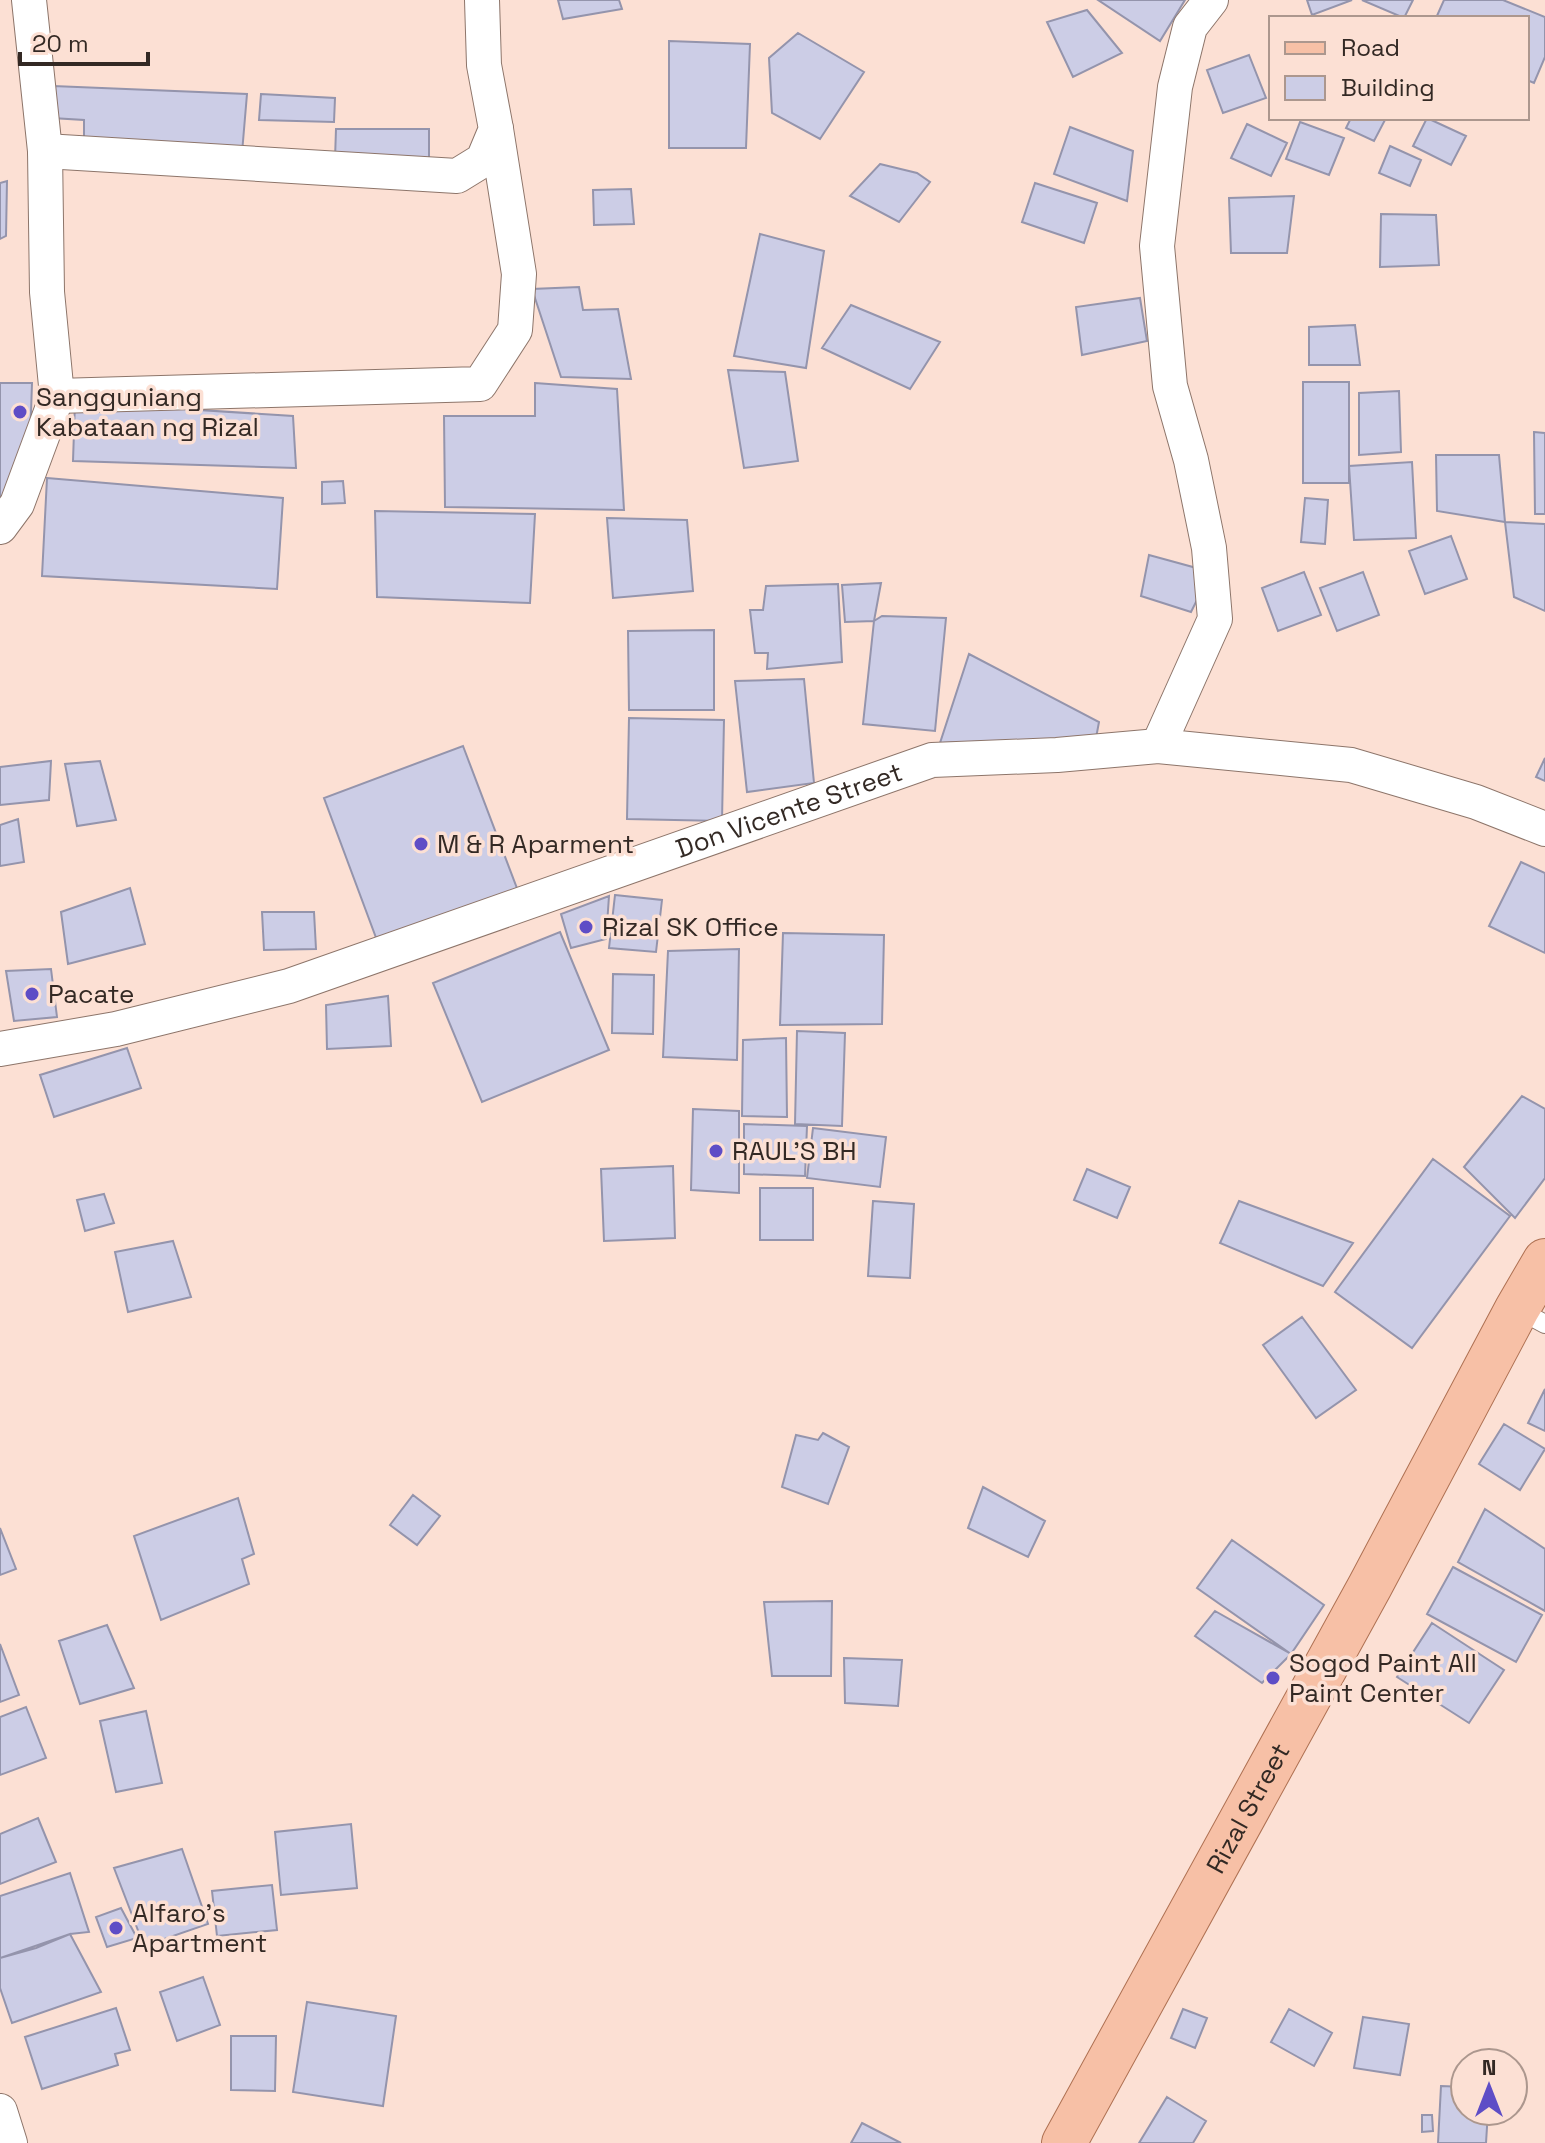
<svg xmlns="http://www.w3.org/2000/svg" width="1545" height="2143" font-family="'Space Grotesk',sans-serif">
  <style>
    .building { fill: #cccde6; stroke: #9494ac; stroke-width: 2 }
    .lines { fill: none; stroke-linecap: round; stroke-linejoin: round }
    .service-casing { stroke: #8d756a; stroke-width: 20 }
    .minor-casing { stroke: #8d756a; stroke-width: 36 }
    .primary-casing { stroke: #ae7052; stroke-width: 46 }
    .service { stroke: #fff; stroke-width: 18 }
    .minor { stroke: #fff; stroke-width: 34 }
    .primary { stroke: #f7c0a6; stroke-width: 44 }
    .poi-dot { fill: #5e4dc6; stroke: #fce0d4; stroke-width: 3 }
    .labels { text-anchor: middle; stroke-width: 7; stroke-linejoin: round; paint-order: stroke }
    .poi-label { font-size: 26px; fill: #332924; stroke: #fce0d4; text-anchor: start }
    .street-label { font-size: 26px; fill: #332924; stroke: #fce0d4 }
  </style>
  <rect width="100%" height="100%" fill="#fce0d4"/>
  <path class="building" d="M 558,0 L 619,0 L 622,9 L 563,19 Z
    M 1098,0 L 1185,0 L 1160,41 Z
    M 1307,0 L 1352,0 L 1312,15 Z
    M 1362,0 L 1413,0 L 1404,18 Z
    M 1444,0 L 1503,0 L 1545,17 L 1545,57 L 1534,83 L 1527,80 L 1527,18 L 1436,18 Z
    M 1087,10 L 1122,53 L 1073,77 L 1047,22 Z
    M 798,33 L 864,72 L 820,139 L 772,113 L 769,58 Z
    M 669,41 L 750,44 L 746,148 L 669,148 Z
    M 1249,55 L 1266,98 L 1223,113 L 1207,70 Z
    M 53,86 L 247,94 L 242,153 L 84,147 L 84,120 L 52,118 Z
    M 261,94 L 335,98 L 334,122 L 259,120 Z
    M 1351,118 L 1386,118 L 1374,141 L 1346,128 Z
    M 1427,118 L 1466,136 L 1451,165 L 1413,146 Z
    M 1300,122 L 1344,138 L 1329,175 L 1286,159 Z
    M 1247,124 L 1287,143 L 1271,176 L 1231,158 Z
    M 1070,127 L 1133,151 L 1127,201 L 1054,174 Z
    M 336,129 L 429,129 L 429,160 L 335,159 Z
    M 1390,146 L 1421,160 L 1410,186 L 1379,173 Z
    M 880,164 L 917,173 L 930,182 L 899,222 L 850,196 Z
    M 7,181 L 6,236 L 0,239 L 0,183 Z
    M 1035,183 L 1097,203 L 1084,243 L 1022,222 Z
    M 631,189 L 634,224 L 594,225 L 593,190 Z
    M 1294,196 L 1287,253 L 1231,253 L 1229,198 Z
    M 1381,214 L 1436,215 L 1439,265 L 1380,267 Z
    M 760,234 L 824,251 L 806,368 L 734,356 Z
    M 579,287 L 583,310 L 618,309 L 631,379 L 561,377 L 532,289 Z
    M 1140,298 L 1147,341 L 1082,355 L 1076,307 Z
    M 851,305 L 940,342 L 910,389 L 822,348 Z
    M 1355,325 L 1360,365 L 1309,365 L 1309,327 Z
    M 728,370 L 785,372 L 798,461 L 744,468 Z
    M 1303,382 L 1349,382 L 1349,483 L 1303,483 Z
    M 0,383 L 32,383 L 30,443 L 0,511 Z
    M 535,383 L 617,389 L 624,510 L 445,507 L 444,416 L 535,416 Z
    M 1399,391 L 1401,452 L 1359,455 L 1359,393 Z
    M 75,402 L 293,416 L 296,468 L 73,461 Z
    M 1534,432 L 1545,433 L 1545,514 L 1535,514 Z
    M 1436,455 L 1499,455 L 1505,522 L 1437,511 Z
    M 1412,462 L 1416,538 L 1354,540 L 1349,466 Z
    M 47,478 L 283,498 L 277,589 L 42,576 Z
    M 343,481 L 345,503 L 322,504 L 322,482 Z
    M 1305,498 L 1328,500 L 1325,544 L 1301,542 Z
    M 375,511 L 535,514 L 530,603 L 377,597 Z
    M 607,518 L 687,520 L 693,591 L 613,598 Z
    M 1505,522 L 1545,524 L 1545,611 L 1514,597 Z
    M 1451,536 L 1467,579 L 1425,594 L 1409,551 Z
    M 1149,555 L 1211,572 L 1191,612 L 1141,596 Z
    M 1304,572 L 1321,615 L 1278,631 L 1262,588 Z
    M 1363,572 L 1379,615 L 1337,631 L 1320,588 Z
    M 881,583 L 874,621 L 845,622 L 842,585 Z
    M 838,584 L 842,662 L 767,669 L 768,653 L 755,653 L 750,610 L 763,610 L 766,586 Z
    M 882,616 L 946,618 L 935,731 L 863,724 L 874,621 Z
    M 714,630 L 714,710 L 629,710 L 628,631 Z
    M 969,654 L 1099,722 L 1096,738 L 940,743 Z
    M 804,679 L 814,783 L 747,792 L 735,681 Z
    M 629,718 L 724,720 L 722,821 L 627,819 Z
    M 463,746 L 518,891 L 378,943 L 324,798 Z
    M 1545,758 L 1545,781 L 1536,777 Z
    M 51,761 L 49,800 L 0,805 L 0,767 Z
    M 100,761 L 116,820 L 77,826 L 65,764 Z
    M 18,819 L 24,862 L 0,866 L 0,825 Z
    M 1521,862 L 1545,873 L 1545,953 L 1489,926 Z
    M 130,888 L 145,944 L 68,964 L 61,912 Z
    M 615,895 L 662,900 L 656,952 L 609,948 Z
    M 609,896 L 606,939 L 571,948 L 561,914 Z
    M 262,912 L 314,912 L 316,949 L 264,950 Z
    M 560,932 L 609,1050 L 482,1102 L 433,983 Z
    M 783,933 L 884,935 L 882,1024 L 780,1025 Z
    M 739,949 L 737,1060 L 663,1057 L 668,951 Z
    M 51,969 L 57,1017 L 14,1021 L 6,971 Z
    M 613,974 L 654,975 L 653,1034 L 612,1033 Z
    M 388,996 L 391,1046 L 327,1049 L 326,1005 Z
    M 797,1031 L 845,1033 L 842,1126 L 795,1124 Z
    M 786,1038 L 787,1117 L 742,1116 L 743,1040 Z
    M 127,1048 L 141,1088 L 54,1117 L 40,1075 Z
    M 1522,1096 L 1545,1109 L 1545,1178 L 1515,1218 L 1464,1167 Z
    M 693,1109 L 739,1111 L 739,1193 L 691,1190 Z
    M 744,1124 L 807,1126 L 805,1176 L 744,1174 Z
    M 813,1128 L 886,1137 L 880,1187 L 807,1178 Z
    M 1433,1159 L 1510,1216 L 1412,1348 L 1335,1292 Z
    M 673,1166 L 675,1238 L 604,1241 L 601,1169 Z
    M 1087,1169 L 1130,1187 L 1117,1218 L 1074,1200 Z
    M 760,1188 L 813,1188 L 813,1240 L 760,1240 Z
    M 104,1194 L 114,1223 L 85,1231 L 77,1200 Z
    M 873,1201 L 914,1204 L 910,1278 L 868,1276 Z
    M 1239,1201 L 1353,1243 L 1323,1286 L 1220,1243 Z
    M 173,1241 L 191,1297 L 128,1312 L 115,1252 Z
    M 1302,1317 L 1356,1390 L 1316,1418 L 1263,1345 Z
    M 1545,1389 L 1545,1431 L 1528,1423 Z
    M 1504,1424 L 1545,1449 L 1520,1490 L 1479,1464 Z
    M 823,1433 L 849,1447 L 828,1504 L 782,1487 L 796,1435 L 818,1440 Z
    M 983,1487 L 1045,1521 L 1028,1557 L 968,1528 Z
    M 413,1495 L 440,1516 L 417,1545 L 390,1525 Z
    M 238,1498 L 254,1554 L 242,1559 L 249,1584 L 161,1620 L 134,1536 Z
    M 1485,1509 L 1545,1549 L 1545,1611 L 1458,1562 Z
    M 0,1528 L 16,1569 L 0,1575 Z
    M 1232,1540 L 1324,1605 L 1291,1654 L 1197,1588 Z
    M 1453,1567 L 1542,1615 L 1516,1662 L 1427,1614 Z
    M 832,1601 L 831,1676 L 772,1676 L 764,1602 Z
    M 1215,1611 L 1291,1654 L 1262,1683 L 1195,1636 Z
    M 1432,1623 L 1504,1670 L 1469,1723 L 1397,1677 Z
    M 107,1625 L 134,1688 L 80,1704 L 59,1641 Z
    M 0,1644 L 19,1695 L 0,1702 Z
    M 844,1658 L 902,1660 L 898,1706 L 845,1703 Z
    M 26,1707 L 46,1758 L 0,1775 L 0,1717 Z
    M 146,1711 L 162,1783 L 116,1792 L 100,1721 Z
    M 38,1818 L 56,1862 L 0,1884 L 0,1834 Z
    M 351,1824 L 357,1888 L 281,1895 L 275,1832 Z
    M 182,1849 L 208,1924 L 144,1946 L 114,1868 Z
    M 70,1873 L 89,1932 L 70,1934 L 0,1958 L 0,1896 Z
    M 272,1885 L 277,1930 L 217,1936 L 212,1891 Z
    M 121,1908 L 137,1938 L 107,1947 L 96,1917 Z
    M 70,1934 L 101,1992 L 12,2023 L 0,1988 L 0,1958 L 36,1948 Z
    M 203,1977 L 220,2025 L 177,2041 L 160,1992 Z
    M 307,2002 L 396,2016 L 383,2106 L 293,2092 Z
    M 116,2008 L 130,2050 L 115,2054 L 118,2065 L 42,2089 L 25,2037 Z
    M 1183,2009 L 1207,2018 L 1195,2048 L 1171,2038 Z
    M 1289,2009 L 1332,2033 L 1314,2066 L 1271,2042 Z
    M 1363,2017 L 1409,2024 L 1400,2075 L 1354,2068 Z
    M 231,2036 L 276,2036 L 275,2091 L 231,2090 Z
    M 1441,2086 L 1465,2087 L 1465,2111 L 1488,2111 L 1486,2143 L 1438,2143 Z
    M 1167,2097 L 1206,2121 L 1193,2143 L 1139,2143 Z
    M 1422,2115 L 1432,2115 L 1433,2131 L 1422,2132 Z
    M 862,2123 L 901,2143 L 851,2143 Z"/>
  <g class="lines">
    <g class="service-casing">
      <path id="service" d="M 1517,1309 L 1545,1324"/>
    </g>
    <g class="minor-casing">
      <g id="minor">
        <path d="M 45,151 L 457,176 L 483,160 L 496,129 L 484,65 L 482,0"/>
        <path d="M 57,396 L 480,384 L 515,330 L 519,274 L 496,129"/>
        <path d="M 0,527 L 17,504 L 57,396 L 47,292 L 45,151 L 29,0"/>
        <path d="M 1158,746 L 1215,619 L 1209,548 L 1191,460 L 1170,386 L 1157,246 L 1175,87 L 1190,27 L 1211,0"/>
        <path id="s1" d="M 0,1049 L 116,1029 L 289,986 L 932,760 L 1057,755 L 1158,746 L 1351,765 L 1476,802 L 1545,829"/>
        <path d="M 0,2111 L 10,2143"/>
      </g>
    </g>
    <g class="primary-casing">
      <g id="primary">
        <path id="s2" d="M 1064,2143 L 1370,1586 L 1517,1309 L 1545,1261"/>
      </g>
    </g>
    <use href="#service" class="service"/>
    <use href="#minor" class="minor"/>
    <use href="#primary" class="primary"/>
  </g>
  <g class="poi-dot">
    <circle cx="20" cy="412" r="8"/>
    <circle cx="421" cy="844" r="8"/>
    <circle cx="586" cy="927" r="8"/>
    <circle cx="32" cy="994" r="8"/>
    <circle cx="716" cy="1151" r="8"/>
    <circle cx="1273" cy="1678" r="8"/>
    <circle cx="116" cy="1928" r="8"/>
  </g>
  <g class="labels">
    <g class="poi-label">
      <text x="36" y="406">Sangguniang<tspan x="36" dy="30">Kabataan ng Rizal</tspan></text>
      <text x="437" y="853">M &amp; R Aparment</text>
      <text x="602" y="936">Rizal SK Office</text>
      <text x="48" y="1003">Pacate</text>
      <text x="732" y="1160">RAUL'S BH</text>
      <text x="1289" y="1672">Sogod Paint All<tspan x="1289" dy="30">Paint Center</tspan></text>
      <text x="132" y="1922">Alfaro's<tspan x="132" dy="30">Apartment</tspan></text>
    </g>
    <g class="street-label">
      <text dy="9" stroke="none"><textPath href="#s1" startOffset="826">Don Vicente Street</textPath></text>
      <text dy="9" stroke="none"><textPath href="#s2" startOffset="382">Rizal Street</textPath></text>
    </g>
  </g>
  <rect x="1269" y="16" width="260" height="104" fill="#fce0d4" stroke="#ac978e" stroke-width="2"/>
  <rect x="1285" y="42" width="40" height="12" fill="#f7c0a6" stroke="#ac978e" stroke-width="2"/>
  <text x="1341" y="56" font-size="24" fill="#332924">Road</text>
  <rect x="1285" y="76" width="40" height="24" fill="#cccde6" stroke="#ac978e" stroke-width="2"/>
  <text x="1341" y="96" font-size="24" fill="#332924">Building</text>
  <g transform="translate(1489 2087)"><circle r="38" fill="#fce0d4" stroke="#ac978e" stroke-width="2"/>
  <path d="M0-6L14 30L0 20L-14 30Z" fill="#5e4dc6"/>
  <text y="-12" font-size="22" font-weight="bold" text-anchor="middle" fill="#332924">N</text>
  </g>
  <path d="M20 52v12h128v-12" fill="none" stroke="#332924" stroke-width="4"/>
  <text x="32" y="52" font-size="24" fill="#332924" stroke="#fce0d4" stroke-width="6" paint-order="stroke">20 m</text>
</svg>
